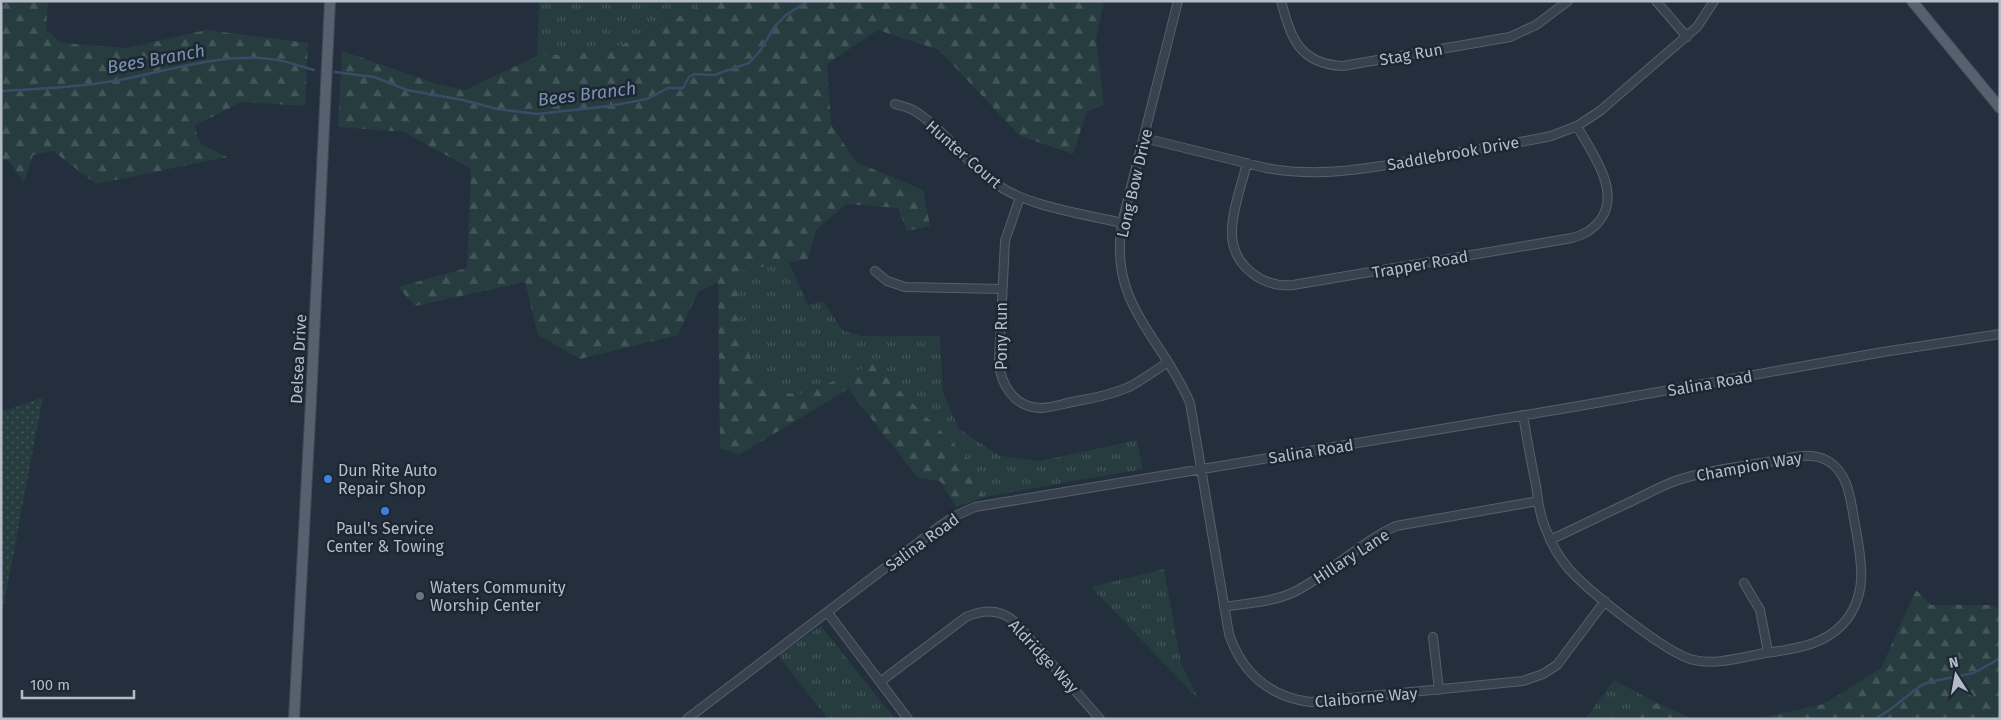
<svg xmlns="http://www.w3.org/2000/svg" width="2001" height="720" font-family="'Fira Sans',sans-serif">
  <style>
    .grass { fill: url(#grass-tufts) }
    .forest { fill: url(#forest-firs) }
    .park { fill: url(#park-dots) }
    .lines { fill: none; stroke-linecap: round; stroke-linejoin: round }
    .stream { stroke: #394c67; stroke-width: 2.5 }
    .minor-casing { stroke: #565f6c; stroke-width: 10 }
    .major-casing { stroke: #414a57; stroke-width: 12 }
    .minor { stroke: #38414e; stroke-width: 8 }
    .major { stroke: #56606e; stroke-width: 10 }
    .shop-dot { fill: #3f7fe0; stroke: #1d2633; stroke-width: 2 }
    .worship-dot { fill: #6b7280; stroke: #1d2633; stroke-width: 2 }
    .labels { text-anchor: middle; stroke-width: 5; stroke-linejoin: round; paint-order: stroke }
    .street-label { font-size: 16px; fill: #b4bcc9; stroke: #1d2633 }
    .poi-label { font-size: 16px; fill: #b4bcc9; stroke: #1d2633; text-anchor: start }
    .water-label { font-size: 18px; font-style: italic; fill: #7c92b1; stroke: #1d2633 }
  </style>
  <defs>
    <pattern id="grass-tufts" width="24" height="20" patternUnits="userSpaceOnUse" patternTransform="scale(1.25)"><rect width="24" height="20" fill="#263c3f"/><path d="M3 7l-1-3M5 7V3M7 7l1-3M15 17l-1-3M17 17v-4M19 17l1-3" fill="none" stroke="#435659"/></pattern>
    <pattern id="forest-firs" width="22" height="20" patternUnits="userSpaceOnUse" patternTransform="scale(1.25)"><rect width="22" height="20" fill="#263c3f"/><path d="M5 1l3.5 6h-7zM16 11l3.5 6h-7z" fill="#435659"/></pattern>
    <pattern id="park-dots" width="8" height="8" patternUnits="userSpaceOnUse" patternTransform="scale(1.25)"><rect width="8" height="8" fill="#263c3f"/><path d="M2 2h.1M6 6h.1" fill="none" stroke="#435659" stroke-width="1.8" stroke-linecap="round"/></pattern>
  </defs>
  <rect width="100%" height="100%" fill="#242f3e"/>
  <path class="grass" d="M 539,1 L 698,1 L 697,7 L 608,51 L 537,56 Z
    M 789,262 L 808,305 L 823,301 L 843,331 L 862,336 L 940,336 L 943,392 L 959,429 L 1000,456 L 1040,461 L 1137,440 L 1143,469 L 984,497 L 974,464 L 873,364 L 802,394 L 765,392 L 737,324 L 738,271 Z
    M 1164,569 L 1181,663 L 1199,700 L 1091,587 Z
    M 821,626 L 895,719 L 828,719 L 778,655 Z
    M 1614,680 L 1657,703 L 1636,719 L 1585,719 Z"/>
  <path class="forest" d="M 1,1 L 48,1 L 46,30 L 62,43 L 127,48 L 206,30 L 308,43 L 305,106 L 242,102 L 194,126 L 201,144 L 227,157 L 96,184 L 53,151 L 33,155 L 24,182 L 8,160 L 1,161 Z
    M 698,1 L 1104,1 L 1096,39 L 1104,105 L 1087,111 L 1073,154 L 1020,136 L 939,50 L 878,30 L 827,64 L 831,124 L 856,162 L 923,190 L 930,226 L 907,231 L 898,208 L 846,204 L 816,230 L 808,259 L 738,271 L 737,324 L 765,392 L 803,394 L 873,364 L 974,464 L 984,497 L 956,507 L 940,481 L 918,478 L 848,389 L 739,455 L 720,448 L 718,282 L 698,292 L 678,335 L 580,359 L 538,335 L 525,282 L 415,306 L 398,287 L 467,268 L 471,169 L 404,132 L 338,127 L 342,51 L 437,84 L 465,90 L 537,56 L 609,51 L 697,7 Z
    M 1916,590 L 1931,605 L 1992,605 L 2000,611 L 2000,719 L 1755,719 L 1824,704 L 1881,668 Z
    M 1657,703 L 1691,718 L 1755,719 L 1636,719 Z"/>
  <path class="park" d="M 43,397 L 7,588 L 1,618 L 1,412 Z"/>
  <g class="lines">
    <path class="stream" d="M 335,72 L 374,77 L 407,90 L 463,100 L 497,109 L 537,114 L 610,106 L 647,99 L 668,88 L 683,88 L 689,77 L 694,74 L 714,75 L 749,63 L 760,51 L 775,26 L 786,15 L 808,1
      M 1,91 C 40,89 80,87 119,80 C 167,71 229,51 277,60 C 290,62 302,67 314,70
      M 1875,719 L 1891,709 L 1920,686 L 1929,682 L 1974,673 L 2000,658"/>
    <g class="minor-casing">
      <path id="minor" d="M 1178,1 L 1122,223 C 1112,284 1137,314 1168,362 C 1176,376 1184,388 1190,403 L 1229,634 C 1242,673 1270,697 1310,702 L 1523,681 L 1543,674 L 1557,665 L 1605,601
        M 1281,1 C 1291,38 1299,64 1343,66 L 1510,37 L 1536,25 L 1568,1
        M 1656,1 L 1687,37
        M 895,104 C 901,106 907,107 913,110 C 945,129 967,165 999,186 C 1031,207 1084,214 1122,223
        M 1144,138 L 1266,168 C 1326,179 1380,166 1439,156 C 1476,149 1514,144 1551,136 L 1577,126 L 1600,111 L 1697,27 L 1714,1
        M 1247,163 C 1242,184 1232,210 1232,231 C 1231,264 1261,288 1293,285 L 1572,238 C 1584,235 1594,229 1601,219 C 1621,190 1591,152 1577,126
        M 1020,197 L 1005,241 L 999,361 C 1000,384 1014,407 1040,408 C 1052,408 1065,403 1077,401 C 1095,398 1113,394 1129,387 C 1142,380 1155,371 1168,362
        M 875,271 L 887,281 L 905,287 L 1002,289
        M 1523,415 C 1527,439 1531,462 1536,485 C 1538,501 1540,517 1547,532 C 1552,545 1559,557 1568,568 C 1587,590 1668,655 1694,660 C 1715,665 1739,658 1760,654 C 1790,649 1820,648 1843,624 C 1868,596 1862,563 1856,530 C 1851,507 1851,474 1828,461 C 1810,451 1787,458 1768,462 C 1737,467 1705,471 1675,481 C 1659,487 1643,496 1628,503 C 1602,515 1576,528 1550,540
        M 1744,583 L 1760,610 L 1768,652
        M 1224,607 C 1247,603 1275,602 1296,591 C 1331,573 1360,542 1396,526 L 1538,501
        M 828,613 L 908,719
        M 1433,637 L 1439,690
        M 880,682 L 966,617 C 984,609 1002,609 1016,623 L 1100,719
        M 687,719 L 940,526 L 955,516 L 975,507 L 1579,406 L 1883,352 L 2000,334"/>
    </g>
    <g class="major-casing">
      <path id="major" d="M 1912,1 L 2000,108
        M 294,719 L 311,400 L 330,1"/>
    </g>
    <use href="#minor" class="minor"/>
    <use href="#major" class="major"/>
  </g>
  <g class="shop-dot">
    <circle cx="328" cy="479" r="5"/>
    <circle cx="385" cy="511" r="5"/>
  </g>
  <circle class="worship-dot" cx="420" cy="596" r="5"/>
  <g class="labels">
    <g class="street-label">
      <text transform="translate(1411 54) rotate(-10)" y="6">Stag Run</text>
      <text transform="translate(1453 153) rotate(-10)" y="6">Saddlebrook Drive</text>
      <text transform="translate(964 154) rotate(41)" y="6">Hunter Court</text>
      <text transform="translate(1134 183) rotate(-77)" y="6">Long Bow Drive</text>
      <text transform="translate(1420 264) rotate(-10)" y="6">Trapper Road</text>
      <text transform="translate(1001 336) rotate(-90)" y="6">Pony Run</text>
      <text transform="translate(298 359) rotate(-87)" y="6">Delsea Drive</text>
      <text transform="translate(1710 383) rotate(-10)" y="6">Salina Road</text>
      <text transform="translate(1311 451) rotate(-9)" y="6">Salina Road</text>
      <text transform="translate(1749 466) rotate(-10)" y="6">Champion Way</text>
      <text transform="translate(922 542) rotate(-36)" y="6">Salina Road</text>
      <text transform="translate(1351 556) rotate(-33)" y="6">Hillary Lane</text>
      <text transform="translate(1044 656) rotate(47)" y="6">Aldridge Way</text>
      <text transform="translate(1366 697) rotate(-5)" y="6">Claiborne Way</text>
    </g>
    <g class="poi-label">
      <text x="338" y="476">Dun Rite Auto<tspan x="338" dy="18">Repair Shop</tspan></text>
      <text x="385" y="534" text-anchor="middle">Paul's Service<tspan x="385" dy="18">Center &amp; Towing</tspan></text>
      <text x="430" y="593">Waters Community<tspan x="430" dy="18">Worship Center</tspan></text>
    </g>
    <g class="water-label">
      <text transform="translate(156 59) rotate(-10)" y="6">Bees Branch</text>
      <text transform="translate(587 94) rotate(-7)" y="6">Bees Branch</text>
    </g>
  </g>
  <rect width="2001" height="720" fill="none" stroke="#b4bcc9" stroke-width="5"/>
  <g transform="translate(1956 675) rotate(349)" stroke="#1d2633" stroke-width="4" paint-order="stroke">
  <path d="M0-4L9 19L0 12L-9 19Z" fill="#b4bcc9"/>
  <text y="-8" font-size="14" font-weight="bold" text-anchor="middle" fill="#b4bcc9">N</text>
  </g>
  <path d="M22 690v8h112v-8" fill="none" stroke="#b4bcc9" stroke-width="2.5"/>
  <text x="30" y="690" font-size="15" fill="#b4bcc9" stroke="#1d2633" stroke-width="4" paint-order="stroke">100 m</text>
</svg>
